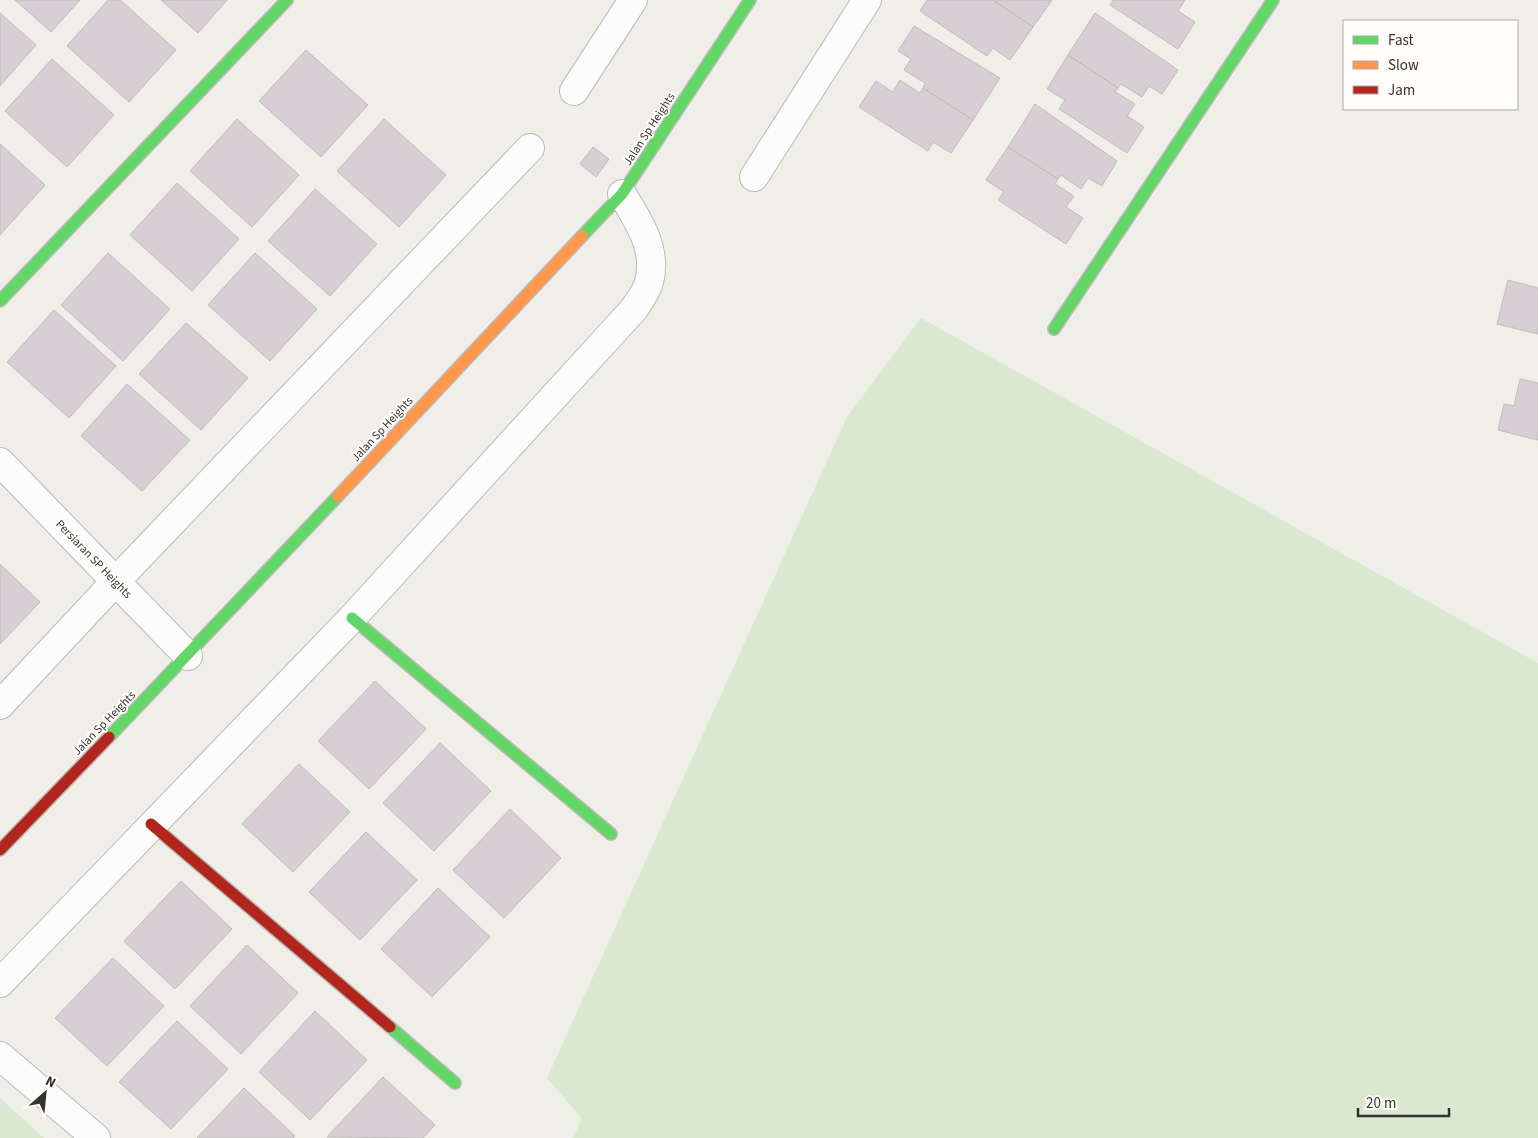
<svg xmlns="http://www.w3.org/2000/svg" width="1538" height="1138" font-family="'Source Sans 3',sans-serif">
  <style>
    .green { fill: #dbe8d0 }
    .building { fill: #d7cfd3; stroke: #bfbcbb }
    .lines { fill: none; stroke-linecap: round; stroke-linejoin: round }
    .street-casing { stroke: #bcbab5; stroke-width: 30 }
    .fast-casing { stroke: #bcbab5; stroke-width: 14 }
    .slow-casing { stroke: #bcbab5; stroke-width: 14 }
    .jam-casing { stroke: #bcbab5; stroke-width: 14 }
    .street { stroke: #fdfcfc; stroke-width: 28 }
    .fast { stroke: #63d668; stroke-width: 11 }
    .slow { stroke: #ff974d; stroke-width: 11 }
    .jam { stroke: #b3261e; stroke-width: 11 }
    .labels { text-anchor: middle; stroke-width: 4; stroke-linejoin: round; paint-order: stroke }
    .street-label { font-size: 12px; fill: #34332f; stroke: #fefdf9 }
  </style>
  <rect width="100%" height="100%" fill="#f0eee8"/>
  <path class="green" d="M 921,318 L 1538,663 L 1538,1138 L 573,1138 L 582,1119 L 547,1078 L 847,417 Z
    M 0,1098 L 44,1138 L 0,1138 Z"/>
  <path class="building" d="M 15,0 L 80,0 L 51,32 Z
    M 108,0 L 120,0 L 176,50 L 129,102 L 67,46 Z
    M 161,0 L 227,0 L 198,33 Z
    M 927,0 L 993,0 L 1033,27 L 1010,60 L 993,48 L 987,56 L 920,11 Z
    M 993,0 L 1052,0 L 1033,27 Z
    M 1113,0 L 1185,0 L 1178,11 L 1195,22 L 1178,49 L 1110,5 Z
    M 0,13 L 36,45 L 0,86 Z
    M 1095,13 L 1178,70 L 1162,94 L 1149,86 L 1142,97 L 1121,84 L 1118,88 L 1068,55 Z
    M 914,26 L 1000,78 L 973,120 L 923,88 L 925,83 L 904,70 L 911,59 L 898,51 Z
    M 306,50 L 368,105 L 321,157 L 259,101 Z
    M 1068,55 L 1118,88 L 1115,92 L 1135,104 L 1127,116 L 1144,127 L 1127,153 L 1059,109 L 1065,100 L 1047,89 Z
    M 52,59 L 114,115 L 67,167 L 5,111 Z
    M 900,80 L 920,93 L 923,88 L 973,120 L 951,153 L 933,142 L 928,151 L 859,107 L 876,81 L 893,92 Z
    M 1035,104 L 1117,161 L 1102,186 L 1088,178 L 1081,189 L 1061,175 L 1058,179 L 1008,147 Z
    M 237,119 L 299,175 L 252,227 L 190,171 Z
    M 384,119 L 446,175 L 399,227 L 337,171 Z
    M 0,144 L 45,185 L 0,235 Z
    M 593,147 L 609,159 L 596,177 L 580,164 Z
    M 1008,147 L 1058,179 L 1055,184 L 1074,196 L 1066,207 L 1083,218 L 1066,244 L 998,200 L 1004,192 L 986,180 Z
    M 177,183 L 239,239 L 192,291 L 130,235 Z
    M 315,189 L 377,244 L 330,296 L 268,241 Z
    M 108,253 L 170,309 L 123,361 L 61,305 Z
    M 255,253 L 317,309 L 270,361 L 208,305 Z
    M 1508,280 L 1538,288 L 1538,334 L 1497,324 Z
    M 54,310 L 116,366 L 69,418 L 7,362 Z
    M 186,323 L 248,378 L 201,430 L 139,374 Z
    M 1520,379 L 1538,383 L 1538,440 L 1498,430 L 1504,404 L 1514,406 Z
    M 127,384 L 190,440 L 142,491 L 81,436 Z
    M 0,564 L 40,602 L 0,644 Z
    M 375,681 L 426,729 L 369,789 L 318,741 Z
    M 440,743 L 491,791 L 434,851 L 383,803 Z
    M 299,764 L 350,812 L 293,872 L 242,824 Z
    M 510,809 L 561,858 L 504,918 L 453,870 Z
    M 366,832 L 417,880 L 360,940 L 309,892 Z
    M 181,881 L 232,929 L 175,989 L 124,941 Z
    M 438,888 L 490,937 L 432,997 L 381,949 Z
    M 247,945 L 298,993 L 241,1054 L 190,1006 Z
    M 113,958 L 164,1006 L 107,1066 L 55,1018 Z
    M 315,1011 L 367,1060 L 310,1120 L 259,1072 Z
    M 177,1021 L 228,1069 L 171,1129 L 119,1082 Z
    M 383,1077 L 435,1125 L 423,1138 L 327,1137 Z
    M 244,1088 L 295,1136 L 293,1138 L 197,1138 Z"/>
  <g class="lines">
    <g class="street-casing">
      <path id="street" d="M 574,91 L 633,0
        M 754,177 L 867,0
        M 0,462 L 188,656
        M 0,705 L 115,582 L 530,148
        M 0,983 L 352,618 L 634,309 C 639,301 647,291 649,282 C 658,249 638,221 622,194
        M 0,1056 L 96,1138"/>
    </g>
    <g class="fast-casing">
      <path id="fast" d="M 582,236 L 622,194 L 750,0
        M 0,301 L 287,0
        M 1054,329 L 1273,0
        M 352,618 L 611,834
        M 109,737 L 338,496
        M 390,1027 L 455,1083"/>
    </g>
    <g class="slow-casing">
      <path id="slow" d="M 338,496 L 582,236"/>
    </g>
    <g class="jam-casing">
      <path id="jam" d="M 151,824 L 390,1027
        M 0,850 L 109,737"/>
    </g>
    <use href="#street" class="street"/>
    <use href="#fast" class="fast"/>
    <use href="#slow" class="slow"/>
    <use href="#jam" class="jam"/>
  </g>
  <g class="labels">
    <g class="street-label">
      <text transform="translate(649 129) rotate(-57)" y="4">Jalan Sp Heights</text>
      <text transform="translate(382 429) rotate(-47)" y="4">Jalan Sp Heights</text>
      <text transform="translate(94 559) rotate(46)" y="4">Persiaran SP Heights</text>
      <text transform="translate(104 723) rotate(-46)" y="4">Jalan Sp Heights</text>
    </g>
  </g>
  <rect x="1343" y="20" width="175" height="90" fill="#fefdf9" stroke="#adaca8"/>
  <rect x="1353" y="36" width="25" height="8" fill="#63d668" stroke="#adaca8"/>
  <text x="1388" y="45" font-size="15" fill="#34332f">Fast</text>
  <rect x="1353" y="61" width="25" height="8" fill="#ff974d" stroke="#adaca8"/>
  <text x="1388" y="70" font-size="15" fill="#34332f">Slow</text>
  <rect x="1353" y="86" width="25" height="8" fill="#b3261e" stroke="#adaca8"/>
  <text x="1388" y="95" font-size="15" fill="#34332f">Jam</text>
  <g transform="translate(45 1093) rotate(27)" stroke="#fefdf9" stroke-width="4" paint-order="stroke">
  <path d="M0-4L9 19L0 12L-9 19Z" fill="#34332f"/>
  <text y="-8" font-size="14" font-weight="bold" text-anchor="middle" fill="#34332f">N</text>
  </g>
  <path d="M1358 1108v8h91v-8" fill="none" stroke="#34332f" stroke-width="2.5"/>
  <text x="1366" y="1108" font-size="15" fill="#34332f" stroke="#fefdf9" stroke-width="4" paint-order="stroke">20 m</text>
</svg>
